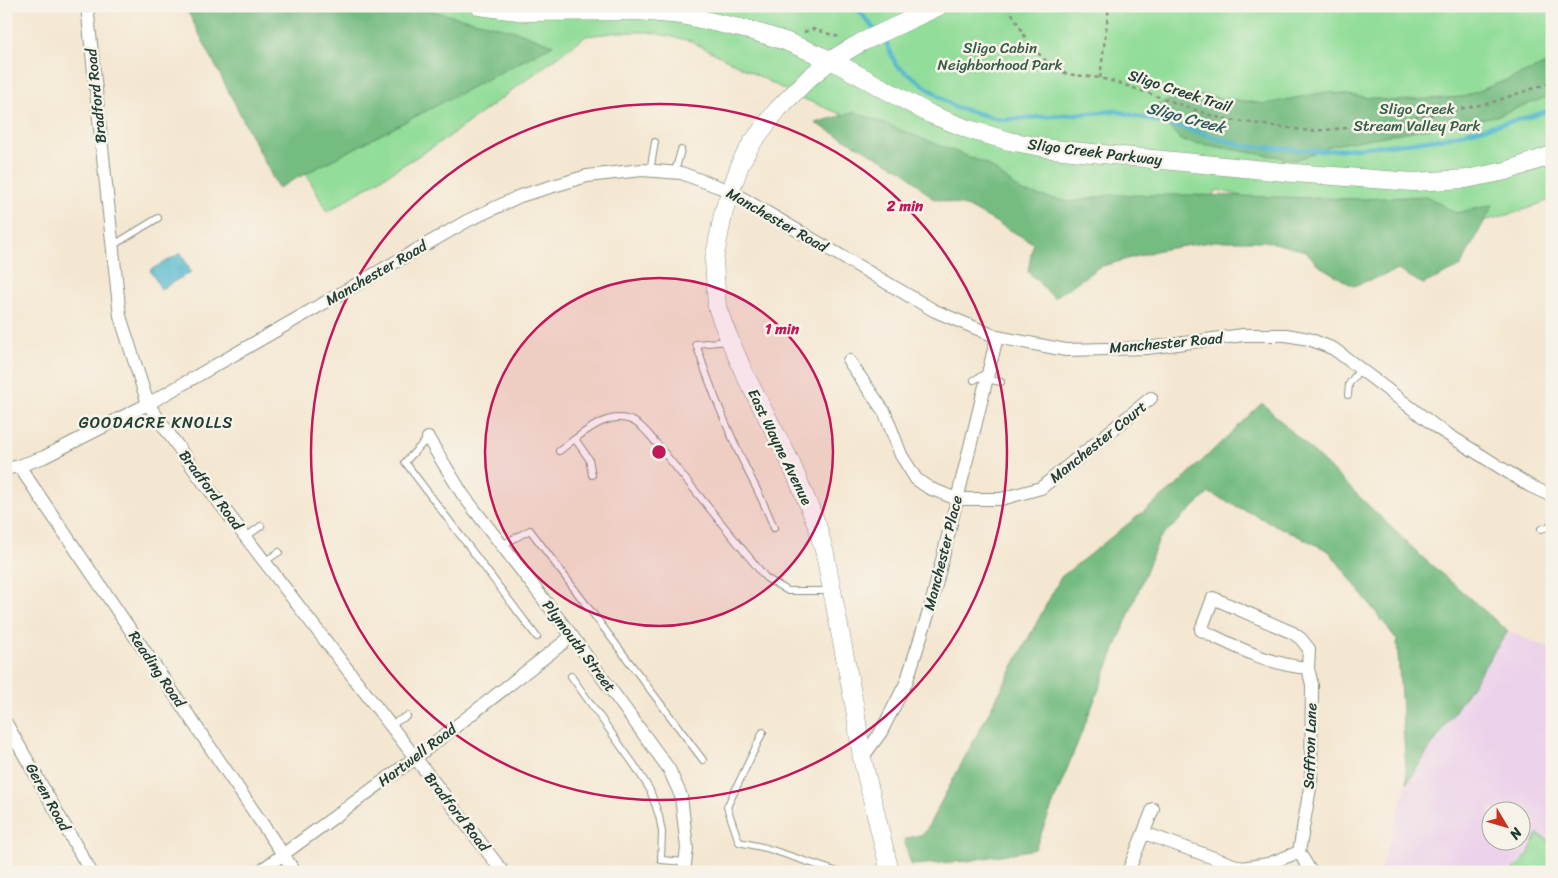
<svg xmlns="http://www.w3.org/2000/svg" width="1558" height="878" font-family="Sriracha,sans-serif">
  <style>
    .built { fill: #ecd1ea; fill-rule: evenodd }
    .green { fill: #92dd99; stroke: #588d66 }
    .forest { fill: #75bc81; stroke: #4a7c5a }
    .water { fill: #4eb6cc; stroke: #367a80 }
    .lines { fill: none; stroke-linecap: round; stroke-linejoin: round }
    .stream { stroke: #4eb6cc; stroke-width: 4.5 }
    .lane-casing { stroke: #8a9282; stroke-width: 8 }
    .street-casing { stroke: #8a9282; stroke-width: 14 }
    .secondary-casing { stroke: #8a9282; stroke-width: 19 }
    .path { stroke: #8a9282; stroke-width: 2.5; stroke-dasharray: 4 4; stroke-linecap: butt }
    .lane { stroke: #fff; stroke-width: 6 }
    .street { stroke: #fff; stroke-width: 12 }
    .secondary { stroke: #fff; stroke-width: 18 }
    .ring { fill: none; stroke: #c2185b; stroke-width: 2.5 }
    .labels { text-anchor: middle; stroke-width: 5; stroke-linejoin: round; paint-order: stroke }
    .park-label { font-size: 15px; fill: #365d48; stroke: #f7f3e8 }
    .street-label { font-size: 15px; fill: #1f3d34; stroke: #f7f3e8 }
    .water-label { font-size: 16px; font-style: italic; fill: #2b5b5a; stroke: #f7f3e8 }
    .neighbourhood-label { font-size: 16px; letter-spacing: 1px; fill: #1f3d34; stroke: #f7f3e8 }
    .centre { fill: #c2185b; stroke: #f7f3e8; stroke-width: 2.5 }
    .ring-label { font-size: 15px; text-anchor: middle; font-weight: bold; fill: #c2185b; stroke: #f7f3e8; stroke-width: 5; stroke-linejoin: round; paint-order: stroke }
  </style>
  <rect width="100%" height="100%" fill="#f7f3e8"/>
  <filter id="ink" filterUnits="userSpaceOnUse"><feTurbulence type="fractalNoise" baseFrequency=".02" numOctaves="2"/><feDisplacementMap in="SourceGraphic" scale="10" xChannelSelector="R" yChannelSelector="G"/><feConvolveMatrix kernelMatrix="1 2 1 2 8 2 1 2 1" color-interpolation-filters="sRGB"/></filter>
  <filter id="wash" filterUnits="userSpaceOnUse"><feTurbulence type="fractalNoise" baseFrequency=".0096" numOctaves="4" result="noise"/><feDisplacementMap in="SourceGraphic" scale="20" xChannelSelector="R" yChannelSelector="G"/><feGaussianBlur stdDeviation="1.12" result="paint"/><feColorMatrix in="noise" values="0 0 0 0 0 0 0 0 0 0 0 0 0 0 0 0 0 1.4 0 .05"/><feComposite in="paint" operator="in"/></filter>
  <g filter="url(#wash)">
    <rect width="100%" height="100%" fill="#f4e7d1"/>
    <path class="built" d="M 1508,631 L 1552,650 L 1552,872 L 1380,872 L 1407,783 ZM 1490,810 L 1520,810 L 1520,840 L 1490,840 Z"/>
    <path class="green" d="M 216,6 L 1552,6 L 1552,199 L 1521,211 L 1484,221 L 1351,224 L 1218,190 L 1180,224 L 1131,246 L 855,120 L 797,96 L 691,41 L 649,32 L 620,32 L 586,36 L 447,138 L 327,212 Z
      M 1537,834 L 1552,842 L 1552,872 L 1511,872 L 1528,855 Z"/>
    <path class="forest" d="M 185,6 L 419,6 L 436,12 L 516,31 L 553,45 L 278,188 Z
      M 1552,61 L 1552,95 L 1496,116 L 1333,145 L 1296,160 L 1182,141 L 1150,106 L 1192,94 L 1265,104 L 1326,92 L 1393,101 L 1463,97 L 1542,66 Z
      M 855,112 L 987,164 L 1022,192 L 1070,202 L 1112,195 L 1194,195 L 1361,199 L 1426,196 L 1456,213 L 1493,205 L 1460,267 L 1423,284 L 1398,270 L 1353,286 L 1318,265 L 1306,251 L 1265,241 L 1216,241 L 1159,250 L 1099,267 L 1054,298 L 1028,272 L 1033,243 L 969,207 L 932,198 L 904,171 L 815,123 Z
      M 1262,403 L 1422,557 L 1508,631 L 1407,783 L 1397,640 L 1329,551 L 1209,493 L 1159,539 L 1035,849 L 967,861 L 911,865 L 904,839 L 924,834 L 1061,577 L 1176,486 Z"/>
    <path class="water" d="M 181,253 L 191,272 L 161,289 L 150,270 Z"/>
    <g class="lines">
      <path class="stream" d="M 855,6 L 876,31
        M 881,37 L 887,44 L 896,65 L 954,107 L 1002,120 L 1116,111 L 1198,132 L 1244,146 L 1323,151 L 1399,144 L 1444,138 L 1536,115 L 1552,109"/>
    </g>
  </g>
  <g filter="url(#ink)">
    <g class="lines">
      <g class="lane-casing">
        <path id="lane" d="M 650,171 L 655,142
          M 675,172 L 681,150
          M 112,246 L 158,218
          M 729,341 L 696,344 C 708,381 722,416 738,451 C 750,477 764,501 774,528
          M 986,379 L 1001,382
          M 974,380 L 987,373
          M 1348,395 L 1349,384 L 1360,369
          M 428,438 L 405,462 L 537,637
          M 575,439 L 589,459 L 592,475
          M 559,451 C 580,436 610,405 638,424 C 645,429 651,437 657,444 L 766,578 L 788,591 L 830,591
          M 1541,529 L 1548,527 L 1552,523
          M 246,537 L 261,526
          M 502,545 L 530,530 L 703,760
          M 264,562 L 279,552
          M 571,676 L 635,766 L 650,790 L 659,816 L 662,832 L 661,860 L 685,862
          M 390,725 L 407,716
          M 763,732 L 727,807 L 739,842 L 766,848 L 838,872"/>
      </g>
      <g class="street-casing">
        <path id="street" d="M 87,6 L 120,316 L 148,404 L 198,475 L 503,872
          M 849,361 L 885,413 L 901,455 L 916,479 L 929,488 L 957,499 L 1001,499 L 1041,488 L 1151,398
          M 428,438 L 463,495 L 572,636 L 669,769 L 681,796 L 687,848 L 684,872
          M 19,466 L 295,872
          M 6,469 L 19,466 L 44,457 L 148,404 L 467,221 L 520,196 L 587,176 L 642,170 L 681,173 L 730,191 L 935,311 L 997,337 L 1066,350 L 1147,348 L 1243,335 L 1286,335 L 1309,339 L 1334,349 L 1439,429 L 1530,486 L 1552,496
          M 1308,668 C 1269,665 1235,646 1201,630 L 1213,598 L 1293,633 L 1301,639 L 1309,649 L 1308,668 L 1312,685 L 1311,782 L 1299,852 L 1311,872
          M 6,723 L 91,872
          M 862,758 L 881,732 L 906,683 L 931,605 L 997,337
          M 1144,833 L 1242,868 L 1268,864 L 1299,852
          M 259,872 L 415,758 L 572,636
          M 1128,872 L 1153,809"/>
      </g>
      <g class="secondary-casing">
        <path id="secondary" d="M 479,6 L 525,12 L 638,11 L 682,15 L 753,31 L 785,41 L 831,60 L 930,114 L 968,129 L 1009,141 L 1052,149 L 1294,173 L 1413,182 L 1466,179 L 1506,171 L 1552,155
          M 890,872 L 862,758 L 855,709 L 825,554 L 817,525 L 790,461 L 745,375 L 724,326 L 717,307 L 714,260 L 724,210 L 741,162 L 752,143 L 778,109 L 810,77 L 831,60 L 860,43 L 939,6"/>
      </g>
      <path class="path" d="M 1008,6 L 1029,44 L 1047,62 L 1058,69 L 1067,74 L 1100,78 L 1122,84 L 1216,117 L 1236,121 L 1311,131 L 1373,126 L 1490,103 L 1552,82
        M 955,10 L 963,6
        M 804,32 L 813,29 L 839,37
        M 1100,78 L 1109,6"/>
      <use href="#lane" class="lane"/>
      <use href="#street" class="street"/>
      <use href="#secondary" class="secondary"/>
    </g>
  </g>
  <circle cx="659" cy="452" r="174" fill="#c2185b" fill-opacity=".12"/>
  <g class="ring">
    <circle cx="659" cy="452" r="174"/>
    <circle cx="659" cy="452" r="348"/>
  </g>
  <g class="labels">
    <g class="park-label">
      <text x="1000" y="53">Sligo Cabin<tspan x="1000" dy="17">Neighborhood Park</tspan></text>
      <text x="1417" y="114">Sligo Creek<tspan x="1417" dy="17">Stream Valley Park</tspan></text>
    </g>
    <g class="street-label">
      <text transform="translate(1180 91) rotate(18)" y="5">Sligo Creek Trail</text>
      <text transform="translate(96 96) rotate(-96)" y="5">Bradford Road</text>
      <text transform="translate(1095 152) rotate(7)" y="5">Sligo Creek Parkway</text>
      <text transform="translate(777 220) rotate(30)" y="5">Manchester Road</text>
      <text transform="translate(376 273) rotate(-30)" y="5">Manchester Road</text>
      <text transform="translate(1166 343) rotate(-5)" y="5">Manchester Road</text>
      <text transform="translate(1098 442) rotate(-39)" y="5">Manchester Court</text>
      <text transform="translate(780 447) rotate(64)" y="5">East Wayne Avenue</text>
      <text transform="translate(211 490) rotate(53)" y="5">Bradford Road</text>
      <text transform="translate(943 553) rotate(-76)" y="5">Manchester Place</text>
      <text transform="translate(579 646) rotate(53)" y="5">Plymouth Street</text>
      <text transform="translate(157 669) rotate(56)" y="5">Reading Road</text>
      <text transform="translate(1310 746) rotate(-88)" y="5">Saffron Lane</text>
      <text transform="translate(417 755) rotate(-37)" y="5">Hartwell Road</text>
      <text transform="translate(48 797) rotate(61)" y="5">Geren Road</text>
      <text transform="translate(457 812) rotate(52)" y="5">Bradford Road</text>
    </g>
    <g class="water-label">
      <text transform="translate(1186 117) rotate(15)" y="6">Sligo Creek</text>
    </g>
    <g class="neighbourhood-label">
      <text x="156" y="428">GOODACRE KNOLLS</text>
    </g>
  </g>
  <circle cx="659" cy="452" r="8" class="centre"/>
  <g class="ring-label">
    <text x="905" y="211">2 min</text>
    <text x="782" y="334">1 min</text>
  </g>
  <rect width="1558" height="878" fill="none" stroke="#f7f3e8" stroke-width="25"/>
  <g transform="translate(1506 826) rotate(128)"><circle r="24" fill="#f7f3e8" stroke="#a1aaa0"/>
  <path d="M0-4L9 19L0 12L-9 19Z" fill="#c8321e"/>
  <text y="-8" font-size="14" font-weight="bold" text-anchor="middle" fill="#1f3d34">N</text>
  </g>
</svg>
